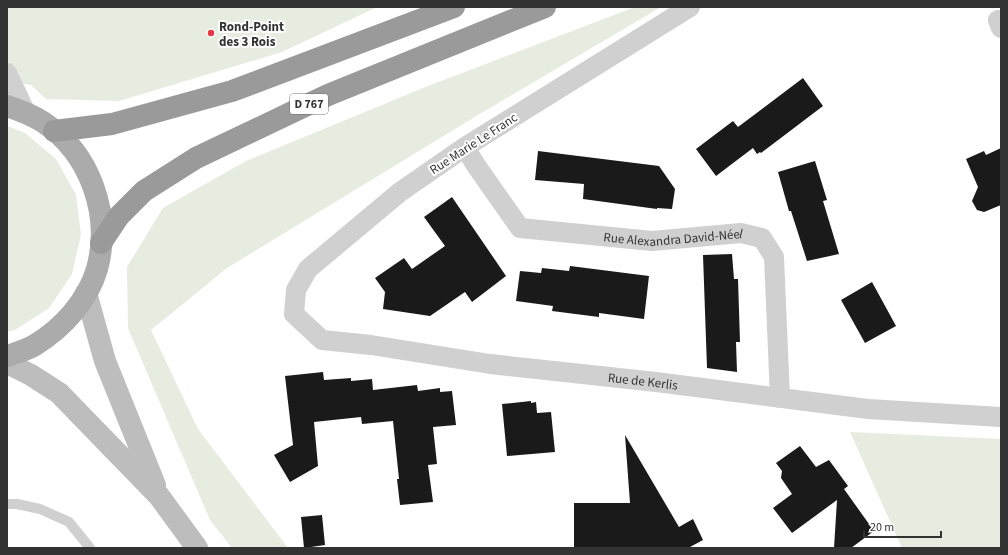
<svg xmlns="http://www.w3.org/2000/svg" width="1008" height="555" font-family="'Source Sans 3',sans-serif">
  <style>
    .green { fill: #e6ecdf }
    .building { fill: #1a1a1a }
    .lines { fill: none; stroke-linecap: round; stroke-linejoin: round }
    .lane { stroke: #d0d0d0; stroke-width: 10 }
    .street { stroke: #d0d0d0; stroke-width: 20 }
    .secondary { stroke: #bdbdbd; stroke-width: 22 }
    .primary { stroke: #ababab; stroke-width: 22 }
    .highway { stroke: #9a9a9a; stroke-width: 22 }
    .poi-dot { fill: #e63946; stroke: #fff; stroke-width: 1.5 }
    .labels { text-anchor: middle; stroke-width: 4; stroke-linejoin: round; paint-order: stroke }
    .shield { fill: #fff; stroke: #707070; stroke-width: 1 }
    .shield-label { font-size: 12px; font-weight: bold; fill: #333 }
    .poi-label { font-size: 13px; font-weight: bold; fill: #333; stroke: #fff; text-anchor: start }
    .street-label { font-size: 13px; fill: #333; stroke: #fff }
  </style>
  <rect width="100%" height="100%" fill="#fff"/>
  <path class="green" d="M 7,7 L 377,7 L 282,52 L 119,101 L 46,99 L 31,85 L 7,81 Z
    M 635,7 L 661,7 L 478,115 L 227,268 L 151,330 L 198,429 L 288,548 L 232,548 L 210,520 L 128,328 L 127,267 L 163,208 L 246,161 L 428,86 Z
    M 7,126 L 25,133 L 56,159 L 76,195 L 81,235 L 72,274 L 49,308 L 15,330 L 7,332 Z
    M 850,432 L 1001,439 L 1001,548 L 902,548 Z"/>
  <path class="building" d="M 803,78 L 823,106 L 761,153 L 760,152 L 757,154 L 753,148 L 716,176 L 696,149 L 733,121 L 738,127 Z
    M 1001,148 L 1001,205 L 984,212 L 977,210 L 972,201 L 978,187 L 966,159 L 984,151 L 986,155 Z
    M 538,151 L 659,166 L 675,189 L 672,209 L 657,208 L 657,209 L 583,199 L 584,184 L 535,180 Z
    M 815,161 L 827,200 L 823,201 L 839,254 L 807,261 L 791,211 L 789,211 L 778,172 Z
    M 452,197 L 506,276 L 472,302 L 465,292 L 430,316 L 383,309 L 385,292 L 375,278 L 404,258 L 412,269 L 445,246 L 424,217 Z
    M 732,254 L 734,279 L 738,279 L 740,342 L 736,342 L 737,372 L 707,368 L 703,255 Z
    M 570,266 L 649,276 L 644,319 L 599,313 L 599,317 L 552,311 L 553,306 L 516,301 L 520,271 L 541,273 L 542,268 L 569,271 Z
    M 872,282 L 896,326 L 865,343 L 841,300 Z
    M 323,372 L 324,380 L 351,378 L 351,381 L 372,379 L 373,390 L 417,385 L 418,391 L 440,388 L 440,392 L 452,391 L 456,425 L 433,427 L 437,464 L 428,465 L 433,502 L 400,505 L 397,479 L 399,479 L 393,421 L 362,424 L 361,417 L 314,422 L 318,466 L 290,482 L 274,455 L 293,445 L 285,376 Z
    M 531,401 L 531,403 L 536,402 L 537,413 L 551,412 L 555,452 L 507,456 L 502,404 Z
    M 625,435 L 679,527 L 693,519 L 703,540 L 690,547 L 691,548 L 574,548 L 574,503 L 630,503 Z
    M 800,446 L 816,467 L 829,460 L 848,486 L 844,489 L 874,531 L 851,548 L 834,548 L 837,500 L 792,533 L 773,508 L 792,494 L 781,478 L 782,471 L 776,463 Z
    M 322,515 L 325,545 L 304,548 L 301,517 Z"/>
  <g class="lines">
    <path class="lane" d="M 7,504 L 17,504 L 40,509 L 69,522 L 90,548"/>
    <g class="street">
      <path id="s1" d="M 690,7 L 465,147 L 400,192 L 308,269 L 296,290 L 294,314 L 322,340 L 371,345 L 490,364 L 656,382 L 868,409 L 1001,417"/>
      <path d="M 998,20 L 1001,28"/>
      <path d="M 7,73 L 26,113"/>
      <path id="s2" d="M 465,147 L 475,164 L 520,228 L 652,241 L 741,233 L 762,238 L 774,257 L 780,398"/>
    </g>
    <path class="secondary" d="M 86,293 L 105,361 L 155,485
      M 7,363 L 31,375 L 59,393 L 159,496 L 197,548"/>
    <path class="primary" d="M 7,106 C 19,110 32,115 43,122 C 90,153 112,214 97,269 C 88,300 63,328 35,345 C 27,350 16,353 7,356"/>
    <path class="highway" d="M 54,131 L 112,124 L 232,91 L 454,7
      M 101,243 L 119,216 L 144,191 L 196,158 L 328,95 L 545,7"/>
  </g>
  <circle class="poi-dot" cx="211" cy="33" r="4"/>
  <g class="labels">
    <rect class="shield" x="290" y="94" width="38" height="20" rx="3"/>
    <g class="shield-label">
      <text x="309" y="108">D 767</text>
    </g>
    <g class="poi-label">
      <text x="219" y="31">Rond-Point<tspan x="219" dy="15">des 3 Rois</tspan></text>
    </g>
    <g class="street-label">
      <text transform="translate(473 143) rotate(-33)" y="5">Rue Marie Le Franc</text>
      <text dy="5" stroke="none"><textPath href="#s2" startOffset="252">Rue Alexandra David-Néel</textPath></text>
      <text dy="5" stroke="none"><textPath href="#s1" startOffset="874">Rue de Kerlis</textPath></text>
    </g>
  </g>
  <rect width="1008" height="555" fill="none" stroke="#333333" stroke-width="16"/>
  <path d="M864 531v6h77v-6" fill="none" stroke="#333333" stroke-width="2"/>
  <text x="870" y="531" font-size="12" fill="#333333" stroke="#ffffff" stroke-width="3" paint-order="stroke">20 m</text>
</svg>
